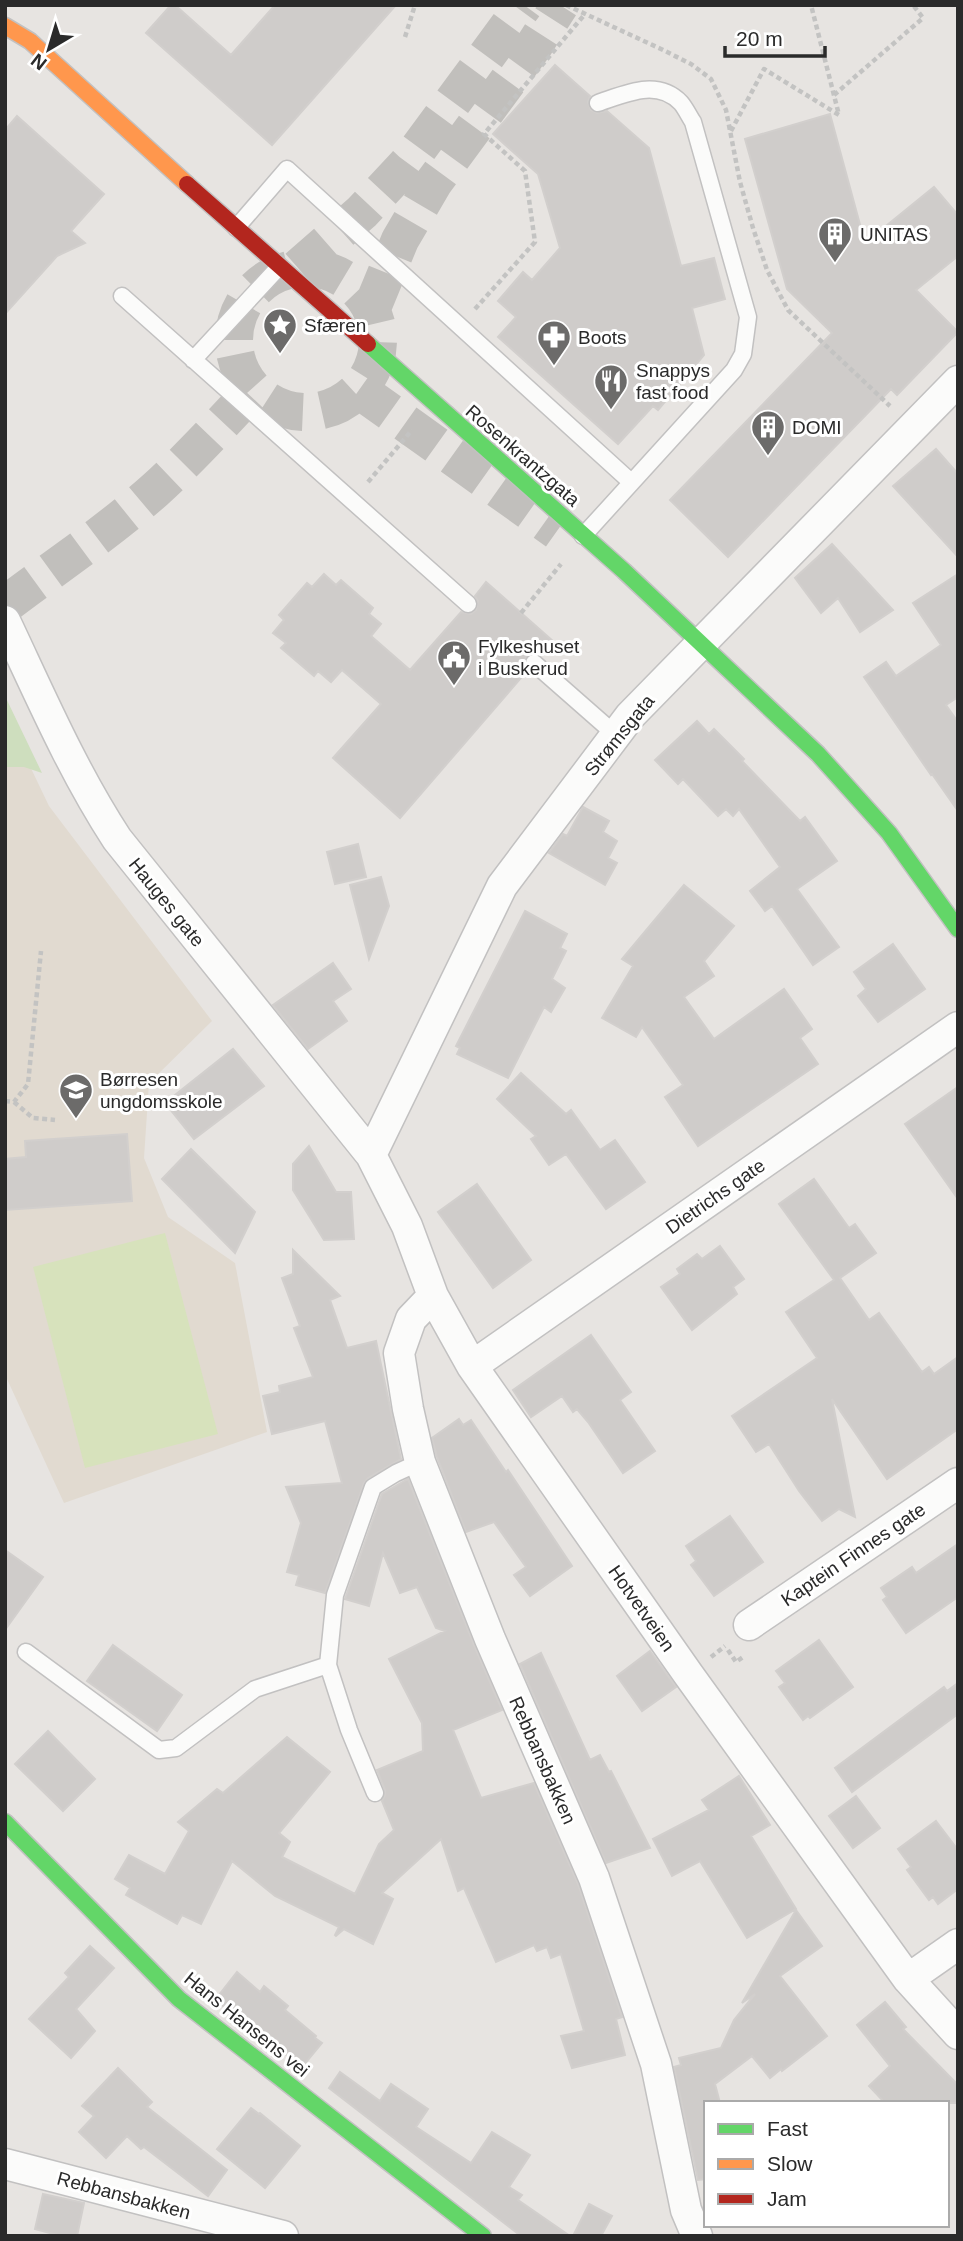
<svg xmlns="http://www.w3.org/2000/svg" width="963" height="2241" font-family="Arial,sans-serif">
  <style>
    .education { fill: #e1dad0 }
    .green { fill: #cedebe }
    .pitch { fill: #d7e2bc }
    .building { fill: #cfccca; stroke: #d2cfcd; stroke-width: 2 }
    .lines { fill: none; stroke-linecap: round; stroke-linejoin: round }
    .primary-tunnel { stroke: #c1bfbc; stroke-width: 38; stroke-dasharray: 38 19; stroke-linecap: butt }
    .lane-casing { stroke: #c2c1c1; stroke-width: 19 }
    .street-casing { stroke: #c2c1c1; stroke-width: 33 }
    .fast-casing { stroke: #c2c1c1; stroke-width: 19 }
    .slow-casing { stroke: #c2c1c1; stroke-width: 19 }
    .jam-casing { stroke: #c2c1c1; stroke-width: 19 }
    .path { stroke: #c3c3c2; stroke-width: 4.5; stroke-dasharray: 5 3.5; stroke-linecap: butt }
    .lane { stroke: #fbfbfa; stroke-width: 16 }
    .street { stroke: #fbfbfa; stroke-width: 30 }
    .fast { stroke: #63d668; stroke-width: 16 }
    .slow { stroke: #ff974d; stroke-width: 16 }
    .jam { stroke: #b3261e; stroke-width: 16 }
    .labels { text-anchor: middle; stroke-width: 6; stroke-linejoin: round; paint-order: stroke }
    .poi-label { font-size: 19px; fill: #2a2a2a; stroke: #fff; text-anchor: start }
    .street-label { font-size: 19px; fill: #2a2a2a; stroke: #fff }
  </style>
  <rect width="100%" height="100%" fill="#e7e4e1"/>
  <path class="education" d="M 5,714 L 49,806 L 212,1021 L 149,1083 L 144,1158 L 168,1217 L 235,1263 L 267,1432 L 64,1503 L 7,1379 L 5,1366 Z"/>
  <path class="green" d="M 5,696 L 42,773 L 24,767 L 5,767 Z"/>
  <path class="pitch" d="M 165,1233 L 218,1434 L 85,1468 L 33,1267 Z"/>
  <path class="building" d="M 171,5 L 175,5 L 231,55 L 275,5 L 396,5 L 272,145 L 146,33 Z
    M 555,65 L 590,96 L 588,102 L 591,110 L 597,113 L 607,111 L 649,148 L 681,266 L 714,258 L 725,299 L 692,308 L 704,355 L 658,410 L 653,406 L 618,444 L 498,337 L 516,317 L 498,301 L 523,272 L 532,280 L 560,248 L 538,174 L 493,134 Z
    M 830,114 L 865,243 L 934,187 L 958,215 L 958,256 L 916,290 L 958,332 L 897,395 L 891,389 L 728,557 L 670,500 L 832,333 L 787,289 L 745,139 Z
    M 17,116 L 104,194 L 71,231 L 85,243 L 57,256 L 5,314 L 5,130 Z
    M 936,449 L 958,474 L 958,557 L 893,486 Z
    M 832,544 L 893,610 L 860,632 L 838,598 L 821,613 L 795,578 Z
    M 324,574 L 336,585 L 341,580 L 373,608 L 369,614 L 381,624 L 371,636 L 410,670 L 461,612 L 471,614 L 476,610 L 478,601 L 475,596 L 486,582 L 553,641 L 541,655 L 531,653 L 526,657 L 524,666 L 527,671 L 400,818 L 333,758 L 381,704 L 342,670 L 331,682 L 318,671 L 314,676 L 281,648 L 286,643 L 273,633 L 284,620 L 279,615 L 307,583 L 312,587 Z
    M 958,574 L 958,697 L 946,705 L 958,722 L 958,811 L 932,774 L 931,775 L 864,677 L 886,662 L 896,676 L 941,645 L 913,603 Z
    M 697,721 L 709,734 L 714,729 L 744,759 L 742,761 L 800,821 L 805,817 L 837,861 L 797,889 L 839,947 L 813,965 L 772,906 L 765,911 L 750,891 L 780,867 L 739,809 L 733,816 L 726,809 L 718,816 L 683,779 L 678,784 L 655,760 Z
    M 583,807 L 609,821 L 603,832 L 617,841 L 608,858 L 617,863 L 605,885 L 549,853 L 563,834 L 567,836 Z
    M 358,844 L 366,877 L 335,884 L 327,852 Z
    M 381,877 L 389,906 L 369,959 L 350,885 Z
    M 684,885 L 734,926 L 704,961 L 714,976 L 684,997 L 714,1039 L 784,989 L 812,1029 L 800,1038 L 818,1064 L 698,1146 L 665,1097 L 683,1085 L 642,1027 L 636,1037 L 602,1018 L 633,966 L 622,959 Z
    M 525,911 L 567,934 L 560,948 L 566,951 L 552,979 L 565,988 L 551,1012 L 544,1007 L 508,1078 L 457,1054 L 460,1048 L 456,1046 Z
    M 893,944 L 925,989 L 878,1022 L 858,996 L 866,989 L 854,972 Z
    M 333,963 L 351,989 L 333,1001 L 347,1021 L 308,1049 L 273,1005 Z
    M 233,1049 L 264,1086 L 194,1139 L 165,1103 Z
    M 521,1073 L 566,1114 L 571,1110 L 600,1150 L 615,1140 L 645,1182 L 606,1209 L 566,1154 L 549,1165 L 531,1139 L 536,1136 L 497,1099 Z
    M 958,1087 L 958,1199 L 905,1124 Z
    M 127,1134 L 132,1201 L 5,1210 L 5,1159 L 26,1157 L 25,1141 Z
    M 309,1146 L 336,1192 L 351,1192 L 354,1239 L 324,1240 L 293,1190 L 293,1164 Z
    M 191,1149 L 255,1212 L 235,1253 L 162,1179 Z
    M 814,1179 L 849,1228 L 855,1224 L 876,1253 L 840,1278 L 869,1320 L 879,1313 L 922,1372 L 929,1367 L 934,1374 L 958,1357 L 958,1429 L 887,1479 L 832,1399 L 855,1517 L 839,1509 L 822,1521 L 799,1491 L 769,1444 L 756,1452 L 732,1416 L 817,1358 L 786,1312 L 834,1280 L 779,1204 Z
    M 477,1184 L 531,1260 L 493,1288 L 438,1212 Z
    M 720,1246 L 744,1279 L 733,1287 L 737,1294 L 692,1330 L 661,1287 L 680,1274 L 677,1269 L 697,1254 L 702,1259 Z
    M 293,1250 L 340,1296 L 330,1300 L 347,1348 L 376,1341 L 401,1459 L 368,1478 L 364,1483 L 325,1593 L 296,1585 L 299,1575 L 287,1572 L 301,1523 L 286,1487 L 342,1483 L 325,1421 L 272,1434 L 263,1396 L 280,1392 L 279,1386 L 313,1377 L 294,1328 L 300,1326 L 282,1278 L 293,1274 Z
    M 591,1335 L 631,1392 L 620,1400 L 655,1451 L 623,1473 L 588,1422 L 577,1409 L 573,1412 L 562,1396 L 531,1417 L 513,1390 Z
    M 459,1419 L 463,1425 L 471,1420 L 506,1472 L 508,1470 L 572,1566 L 530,1596 L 514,1575 L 526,1567 L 494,1522 L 466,1532 L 437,1457 L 432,1438 Z
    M 408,1479 L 474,1645 L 502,1710 L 453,1730 L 481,1798 L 534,1783 L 578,1884 L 622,2017 L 616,2019 L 625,2055 L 572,2068 L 561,2036 L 584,2031 L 561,1954 L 551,1958 L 547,1947 L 537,1951 L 534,1945 L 496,1962 L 464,1888 L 458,1891 L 441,1839 L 382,1893 L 393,1899 L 373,1944 L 344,1929 L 336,1936 L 335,1935 L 339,1927 L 275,1896 L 232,1861 L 201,1924 L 182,1915 L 177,1924 L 126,1895 L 130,1888 L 115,1879 L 129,1855 L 165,1874 L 189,1831 L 178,1822 L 217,1789 L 223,1793 L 287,1737 L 330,1772 L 279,1833 L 290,1842 L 282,1857 L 355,1894 L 379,1844 L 394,1830 L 382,1801 L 385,1795 L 385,1790 L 377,1770 L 423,1751 L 422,1723 L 389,1659 L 445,1631 L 436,1628 L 417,1587 L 400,1593 L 383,1553 L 369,1606 L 345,1599 L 382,1494 Z
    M 730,1516 L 763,1562 L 714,1596 L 691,1565 L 696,1561 L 686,1546 Z
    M 958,1544 L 958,1597 L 906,1633 L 883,1600 L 887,1597 L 881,1588 L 912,1567 L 916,1573 Z
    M 5,1550 L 43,1577 L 5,1630 Z
    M 819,1640 L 853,1687 L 810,1718 L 808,1716 L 803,1720 L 779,1687 L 785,1683 L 776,1671 Z
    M 113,1645 L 182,1695 L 157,1731 L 87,1681 Z
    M 650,1651 L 676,1687 L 642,1711 L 617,1676 Z
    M 541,1653 L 590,1760 L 600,1755 L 609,1772 L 611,1771 L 650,1848 L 606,1863 L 520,1664 Z
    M 958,1683 L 958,1714 L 852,1792 L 835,1768 L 944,1687 L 947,1691 Z
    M 48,1731 L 95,1779 L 63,1811 L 15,1764 Z
    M 739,1776 L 770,1825 L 751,1836 L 796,1909 L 747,1938 L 700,1861 L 672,1876 L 653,1839 L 709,1810 L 702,1800 Z
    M 856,1796 L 880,1828 L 853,1848 L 829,1816 Z
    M 936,1821 L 958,1850 L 958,1889 L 938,1904 L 933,1897 L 929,1900 L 907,1870 L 911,1867 L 898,1849 Z
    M 796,1910 L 822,1946 L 780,1976 L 827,2036 L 782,2071 L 781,2069 L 770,2078 L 752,2056 L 715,2084 L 720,2103 L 706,2103 L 706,2179 L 698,2180 L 674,2067 L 681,2065 L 679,2058 L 721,2048 L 734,2020 L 755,1994 L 742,2003 Z
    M 90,1946 L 114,1968 L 76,2009 L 95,2031 L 71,2058 L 29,2019 L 69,1977 L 65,1973 Z
    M 237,1972 L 260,1992 L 264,1986 L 288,2006 L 285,2010 L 316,2036 L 315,2038 L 322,2043 L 302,2067 L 215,2000 Z
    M 885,2002 L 906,2027 L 903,2029 L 958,2085 L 958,2103 L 885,2103 L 869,2086 L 890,2066 L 857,2025 Z
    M 118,2068 L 152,2102 L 147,2107 L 227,2170 L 208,2196 L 144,2147 L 141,2149 L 127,2136 L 106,2158 L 79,2132 L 94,2116 L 82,2106 Z
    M 340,2072 L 380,2101 L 391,2084 L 428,2109 L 416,2127 L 471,2163 L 492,2132 L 530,2155 L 509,2187 L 522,2195 L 518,2200 L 570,2236 L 521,2236 L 329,2088 Z
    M 251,2108 L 259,2114 L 260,2113 L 300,2146 L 265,2188 L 217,2149 Z
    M 43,2194 L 84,2203 L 77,2236 L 61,2236 L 35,2229 Z
    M 589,2204 L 612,2216 L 601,2236 L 573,2236 Z"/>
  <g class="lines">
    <path class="primary-tunnel" d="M234 340a72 72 0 1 1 144 0a72 72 0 1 1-144 0Z
      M 298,268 L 362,212 L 407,164 L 524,5
      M 372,308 L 400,240 L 434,182 L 535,44 L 560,5
      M 359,390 L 557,531
      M 5,605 C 55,567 108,532 155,490 C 189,459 221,424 253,390"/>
    <g class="lane-casing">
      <path id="lane" d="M 236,228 L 287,169 L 631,482
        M 122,296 L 468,604
        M 193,360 L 279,267
        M 583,536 L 734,370 L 743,354 L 748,317 L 693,122 C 689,116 686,109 681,103 C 657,78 625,94 598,103
        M 534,663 L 616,735
        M 26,1652 L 159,1750 L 176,1748 L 255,1689 L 328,1665
        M 375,1793 L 349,1730 L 328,1665 L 335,1595 L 373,1487 L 396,1473 L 420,1462"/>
    </g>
    <g class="street-casing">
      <path id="street" d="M 5,621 C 40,695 72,770 117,839 L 371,1155 L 407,1226 L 433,1296 L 472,1366 L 688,1674 L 908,1979 L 958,2034
        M 371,1155 L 502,886 L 630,716 L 958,381
        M 433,1296 L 411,1319 L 399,1353 L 408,1409 L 420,1462 L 490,1639 L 594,1878 L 656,2064 L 686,2210 L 697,2236
        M 472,1366 L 958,1027
        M 749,1625 L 958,1483
        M 908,1979 L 958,1944
        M 5,2164 L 283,2236"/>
    </g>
    <g class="fast-casing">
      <path id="fast" d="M 368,344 L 624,571 L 818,754 L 889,833 L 958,929
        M 5,1822 L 179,1999 L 483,2236"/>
    </g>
    <g class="slow-casing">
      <path id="slow" d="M 5,26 L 30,41 L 187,184"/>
    </g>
    <g class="jam-casing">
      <path id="jam" d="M 187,184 L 368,344"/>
    </g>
    <path class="path" d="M 566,5 L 661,49 L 691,64 L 711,79 L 726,110 L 740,182 L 753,228 L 767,270 L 788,310 L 890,406
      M 405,37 L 415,5
      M 834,95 L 923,18 L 913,5
      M 731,131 L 764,69 L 839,115 L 811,5
      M 475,309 L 535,242 L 525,171 L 484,134 L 585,14
      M 368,482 L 412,430
      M 521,613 L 561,564
      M 5,1101 L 14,1102 L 28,1084 L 41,951
      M 14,1102 L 33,1118 L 55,1120
      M 728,1650 L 736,1662 L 743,1657
      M 711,1657 L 725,1646"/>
    <use href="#lane" class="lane"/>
    <use href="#street" class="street"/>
    <use href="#fast" class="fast"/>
    <use href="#slow" class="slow"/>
    <use href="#jam" class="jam"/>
  </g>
  <defs>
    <g id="building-pin" transform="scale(1.75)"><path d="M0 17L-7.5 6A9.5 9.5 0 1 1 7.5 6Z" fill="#6c6b6a" stroke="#fff"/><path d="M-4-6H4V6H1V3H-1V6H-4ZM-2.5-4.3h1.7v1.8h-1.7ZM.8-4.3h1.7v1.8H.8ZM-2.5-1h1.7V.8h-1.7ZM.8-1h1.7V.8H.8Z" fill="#fff"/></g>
    <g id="sight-pin" transform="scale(1.75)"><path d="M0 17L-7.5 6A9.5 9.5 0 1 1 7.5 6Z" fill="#6c6b6a" stroke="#fff"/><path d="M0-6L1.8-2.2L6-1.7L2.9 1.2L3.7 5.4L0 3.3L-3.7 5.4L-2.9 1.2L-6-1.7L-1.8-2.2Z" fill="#fff"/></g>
    <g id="pharmacy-pin" transform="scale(1.75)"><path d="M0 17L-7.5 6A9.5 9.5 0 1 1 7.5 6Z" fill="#6c6b6a" stroke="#fff"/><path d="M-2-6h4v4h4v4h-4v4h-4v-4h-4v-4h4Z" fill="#fff"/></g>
    <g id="restaurant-pin" transform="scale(1.75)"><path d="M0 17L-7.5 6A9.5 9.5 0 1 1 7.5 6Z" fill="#6c6b6a" stroke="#fff"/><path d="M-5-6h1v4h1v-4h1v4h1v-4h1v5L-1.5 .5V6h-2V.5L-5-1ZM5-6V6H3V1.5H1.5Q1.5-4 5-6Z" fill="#fff"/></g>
    <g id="civic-pin" transform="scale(1.75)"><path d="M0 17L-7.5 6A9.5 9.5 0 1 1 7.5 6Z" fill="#6c6b6a" stroke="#fff"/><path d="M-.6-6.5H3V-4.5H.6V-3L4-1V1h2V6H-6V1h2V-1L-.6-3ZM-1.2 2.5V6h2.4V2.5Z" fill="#fff"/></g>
    <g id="school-pin" transform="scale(1.75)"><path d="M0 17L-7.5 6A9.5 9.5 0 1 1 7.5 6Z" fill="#6c6b6a" stroke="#fff"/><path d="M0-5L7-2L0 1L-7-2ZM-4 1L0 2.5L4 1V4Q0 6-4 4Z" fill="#fff"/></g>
  </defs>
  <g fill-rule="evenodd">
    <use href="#building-pin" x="835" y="234"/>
    <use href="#sight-pin" x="280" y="325"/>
    <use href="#pharmacy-pin" x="554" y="337"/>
    <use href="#restaurant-pin" x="611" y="381"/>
    <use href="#building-pin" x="768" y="427"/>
    <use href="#civic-pin" x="454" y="657"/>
    <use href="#school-pin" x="76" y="1090"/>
  </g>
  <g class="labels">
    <g class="poi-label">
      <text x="860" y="241">UNITAS</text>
      <text x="304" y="332">Sfæren</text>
      <text x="578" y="344">Boots</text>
      <text x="636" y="377">Snappys<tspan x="636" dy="22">fast food</tspan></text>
      <text x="792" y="434">DOMI</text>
      <text x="478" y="653">Fylkeshuset<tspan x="478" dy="22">i Buskerud</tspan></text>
      <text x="100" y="1086">Børresen<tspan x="100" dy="22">ungdomsskole</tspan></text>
    </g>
    <g class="street-label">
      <text transform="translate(523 455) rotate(41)" y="7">Rosenkrantzgata</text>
      <text transform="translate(619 735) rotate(-51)" y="7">Strømsgata</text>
      <text transform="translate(167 902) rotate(51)" y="7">Hauges gate</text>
      <text transform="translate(715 1196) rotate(-35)" y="7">Dietrichs gate</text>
      <text transform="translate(853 1554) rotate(-34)" y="7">Kaptein Finnes gate</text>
      <text transform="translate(642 1608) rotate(55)" y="7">Hotvetveien</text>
      <text transform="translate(543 1760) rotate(66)" y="7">Rebbansbakken</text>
      <text transform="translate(247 2024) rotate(39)" y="7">Hans Hansens vei</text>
      <text transform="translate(124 2195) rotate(15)" y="7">Rebbansbakken</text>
    </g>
  </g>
  <rect width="963" height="2241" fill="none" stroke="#2a2a2a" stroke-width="14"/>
  <rect x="704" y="2101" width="245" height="126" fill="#ffffff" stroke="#aaaaaa" stroke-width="2"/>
  <rect x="718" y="2124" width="35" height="10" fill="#63d668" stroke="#aaaaaa" stroke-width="2"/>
  <text x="767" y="2136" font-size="21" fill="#2a2a2a">Fast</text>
  <rect x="718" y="2159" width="35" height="10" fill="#ff974d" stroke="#aaaaaa" stroke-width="2"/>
  <text x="767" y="2171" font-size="21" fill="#2a2a2a">Slow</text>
  <rect x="718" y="2194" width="35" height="10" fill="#b3261e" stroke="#aaaaaa" stroke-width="2"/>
  <text x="767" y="2206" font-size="21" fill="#2a2a2a">Jam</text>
  <g transform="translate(49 49) rotate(218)" stroke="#ffffff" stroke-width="5" paint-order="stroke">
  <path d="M0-5L12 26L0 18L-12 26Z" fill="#2a2a2a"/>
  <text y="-10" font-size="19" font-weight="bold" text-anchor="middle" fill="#2a2a2a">N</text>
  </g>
  <path d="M725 46v10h100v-10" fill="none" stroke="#2a2a2a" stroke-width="3.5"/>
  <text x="736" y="46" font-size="21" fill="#2a2a2a" stroke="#ffffff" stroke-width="5" paint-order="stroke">20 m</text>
</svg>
